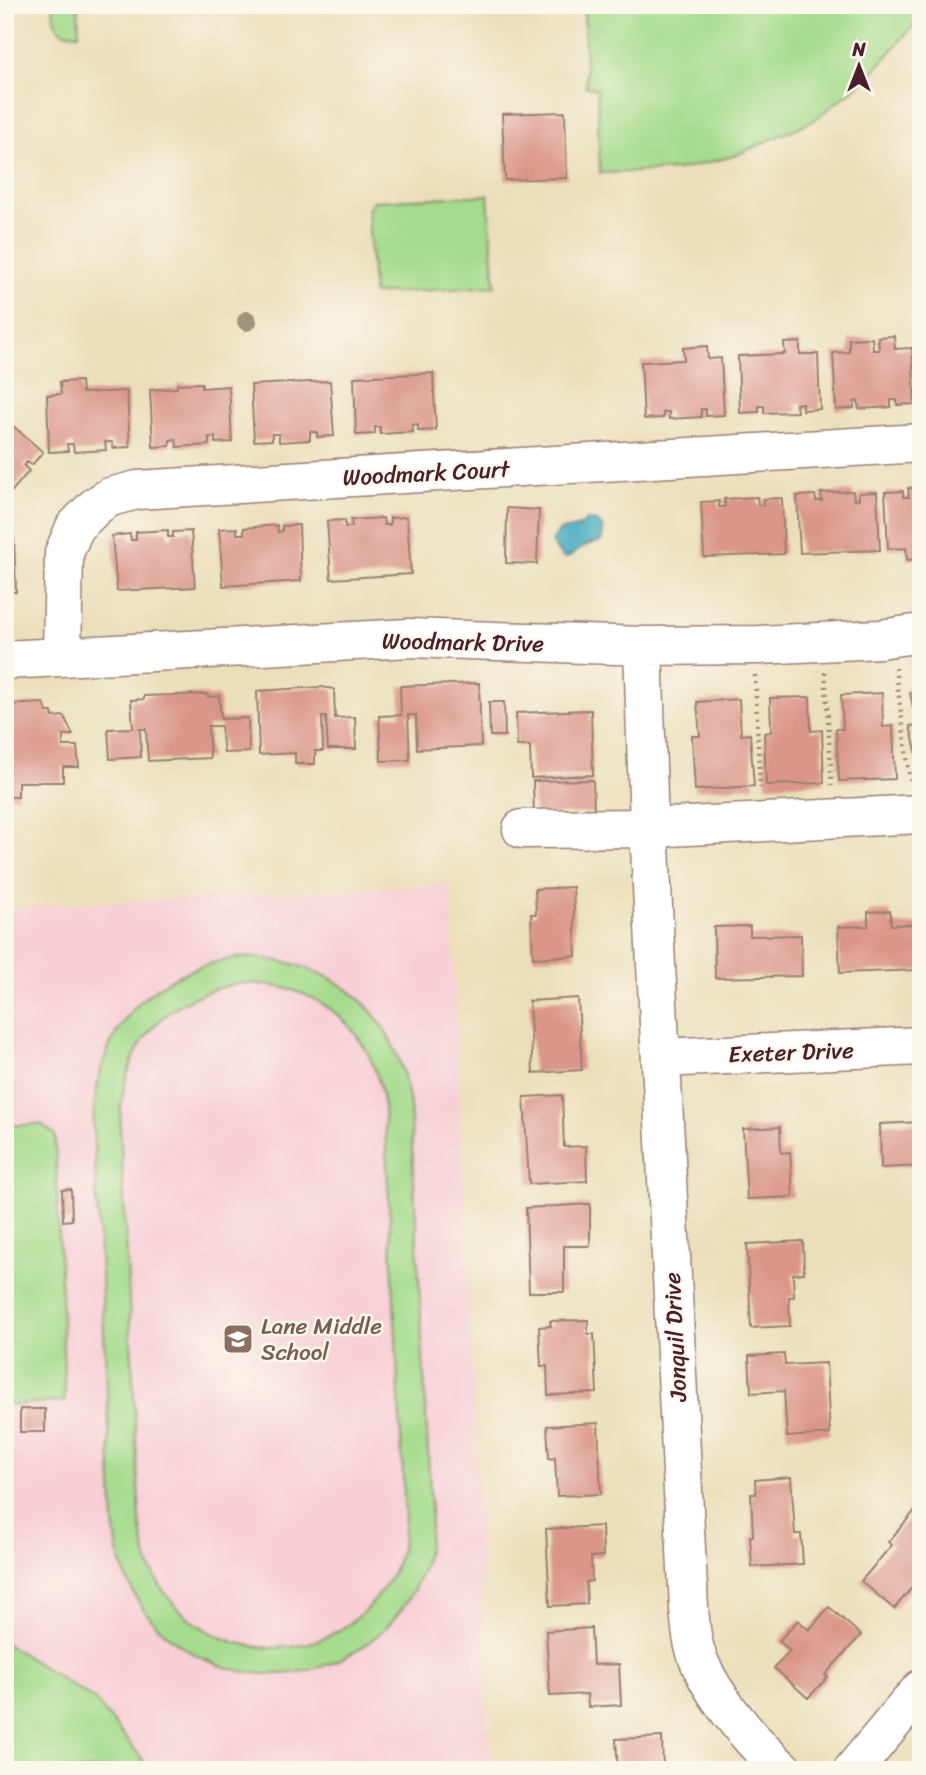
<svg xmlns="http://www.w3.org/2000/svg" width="926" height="1775" font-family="Sriracha,sans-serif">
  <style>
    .built { fill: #f7cfd5 }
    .green { fill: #a5db8c; stroke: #787d5c; stroke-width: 2; fill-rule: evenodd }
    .water { fill: #3faabf; stroke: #446475; stroke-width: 2 }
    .building { fill: #db968b }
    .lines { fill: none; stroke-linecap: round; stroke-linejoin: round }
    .minor-casing { stroke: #9a7f73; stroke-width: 41 }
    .path { stroke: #9a7f73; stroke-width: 4.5; stroke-dasharray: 2 5; stroke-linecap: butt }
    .minor { stroke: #fff; stroke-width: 38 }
    .tree { fill: #a1947c }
    .labels { text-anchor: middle; stroke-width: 5; stroke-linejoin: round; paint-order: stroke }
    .street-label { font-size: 23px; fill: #4a1f2b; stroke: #fbf7ec }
    .education-label { font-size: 23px; fill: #785e54; stroke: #fbf7ec; text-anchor: start }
  </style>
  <rect width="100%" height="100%" fill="#fbf7ec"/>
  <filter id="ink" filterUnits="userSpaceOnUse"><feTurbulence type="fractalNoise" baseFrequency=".0143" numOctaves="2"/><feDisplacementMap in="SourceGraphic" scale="14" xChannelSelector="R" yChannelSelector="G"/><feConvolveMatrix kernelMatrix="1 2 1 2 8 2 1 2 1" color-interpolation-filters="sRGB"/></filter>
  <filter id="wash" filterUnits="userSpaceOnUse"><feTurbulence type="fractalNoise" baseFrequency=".00686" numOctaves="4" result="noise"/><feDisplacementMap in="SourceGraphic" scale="28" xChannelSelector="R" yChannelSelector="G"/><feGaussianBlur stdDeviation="1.57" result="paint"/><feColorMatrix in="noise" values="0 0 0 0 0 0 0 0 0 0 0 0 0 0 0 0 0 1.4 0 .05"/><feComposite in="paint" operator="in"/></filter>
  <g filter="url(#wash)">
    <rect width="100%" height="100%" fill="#ebdfbb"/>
    <path class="built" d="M 450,884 L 490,1770 L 5,1770 L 5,908 Z"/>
    <path class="green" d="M 53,5 L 78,5 L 79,34 C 56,34 54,26 53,5 Z
      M 584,5 L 921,5 L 921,17 L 868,78 L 813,121 L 734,156 L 678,170 L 600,173 L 597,89 L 586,87 Z
      M 488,195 L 495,286 L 373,294 L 368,210 L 374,201 Z
      M 242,957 C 337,960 397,1011 410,1105 L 431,1512 C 430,1530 429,1548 424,1565 C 414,1596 394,1623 369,1642 C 286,1704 162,1673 125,1574 C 118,1557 116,1540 114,1522 L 93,1124 C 97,1028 146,971 242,957 ZM 243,983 C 322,984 372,1028 384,1106 L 405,1514 C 404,1537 401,1560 388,1581 C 332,1676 196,1668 150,1567 C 144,1552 142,1536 140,1520 L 120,1123 C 122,1044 165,994 243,983 Z
      M 41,1124 L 55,1135 L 65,1401 L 16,1405 L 5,1403 L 5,1126 Z
      M 5,1643 L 95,1700 L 151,1770 L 5,1770 Z"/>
    <path class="water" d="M 587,520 C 601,520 606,529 601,541 C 595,543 588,544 583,547 C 564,560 565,565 552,542 L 559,531 L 581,526 Z"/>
    <g id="blocks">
      <path class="building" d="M 565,112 L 567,178 L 505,180 L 502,114 Z
        M 894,336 L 895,349 L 912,348 L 915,404 L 897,405 L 897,400 L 891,400 L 891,407 L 859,409 L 858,401 L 854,402 L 854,408 L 836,410 L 833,353 L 849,352 L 849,339 L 872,338 L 873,350 L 879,350 L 878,337 Z
        M 800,342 L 800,354 L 818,354 L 820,409 L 802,410 L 802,403 L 796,404 L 797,412 L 764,413 L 764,406 L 759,406 L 759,412 L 740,413 L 738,356 L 785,354 L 784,343 Z
        M 707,346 L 708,359 L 721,358 L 724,415 L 706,416 L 706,409 L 701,409 L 701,417 L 669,419 L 669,412 L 663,412 L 663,418 L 644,419 L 641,362 L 684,360 L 683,348 Z
        M 433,373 L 436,430 L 418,431 L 418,424 L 412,425 L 413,432 L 380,434 L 380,427 L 375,427 L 375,434 L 356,435 L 354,377 Z
        M 81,381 L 82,393 L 127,391 L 130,447 L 113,448 L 112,442 L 105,442 L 106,450 L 74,452 L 73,444 L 67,444 L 68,451 L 49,452 L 47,395 L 61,394 L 60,382 Z
        M 330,381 L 334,436 L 317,437 L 317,432 L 310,432 L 310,440 L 279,442 L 279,434 L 272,434 L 272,440 L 254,441 L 251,385 Z
        M 202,383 L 202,388 L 229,386 L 232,442 L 215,443 L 215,437 L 209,437 L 209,445 L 177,447 L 176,439 L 170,440 L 170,446 L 153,447 L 150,390 L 177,388 L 177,384 Z
        M 5,419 L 43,452 L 32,465 L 27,462 L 24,466 L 29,471 L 8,496 L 5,494 Z
        M 908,488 L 921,488 L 921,559 L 907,560 L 906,548 L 888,549 L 885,492 L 903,491 L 903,497 L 909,497 Z
        M 853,491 L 854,500 L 859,499 L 859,493 L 877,492 L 880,550 L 800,553 L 797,496 L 815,495 L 816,501 L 822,501 L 821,493 Z
        M 757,497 L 758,505 L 763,505 L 763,499 L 782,498 L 784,554 L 704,557 L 701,502 L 719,501 L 719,507 L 722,507 L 725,506 L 724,499 Z
        M 507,508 L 539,510 L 537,564 L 506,563 Z
        M 407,517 L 411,574 L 331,579 L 327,521 L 345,520 L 345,527 L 348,527 L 352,526 L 351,520 L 383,518 L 384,525 L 390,525 L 390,518 Z
        M 277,525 L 278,532 L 282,531 L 282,526 L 299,525 L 301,581 L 223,586 L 219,529 L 237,528 L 237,534 L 244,534 L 244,528 Z
        M 168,530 L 168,537 L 173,537 L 173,532 L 191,531 L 195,587 L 117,591 L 112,536 L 130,534 L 131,540 L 136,540 L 136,532 Z
        M 14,537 L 16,592 L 5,592 L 5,538 Z
        M 479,683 L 481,746 L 417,749 L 416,715 L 408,715 L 410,760 L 381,761 L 379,716 L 401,715 L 400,686 Z
        M 321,687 L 334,689 L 335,718 L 355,717 L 356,749 L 328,749 L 326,717 L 322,717 L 323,751 L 315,751 L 315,764 L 295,764 L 295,753 L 259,755 L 257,691 Z
        M 921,691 L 921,767 L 920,767 L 910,726 L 917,725 L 910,693 Z
        M 882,693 L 883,727 L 893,726 L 895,779 L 839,781 L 836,729 L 843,729 L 841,695 Z
        M 207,694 L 208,697 L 219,696 L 221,719 L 248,718 L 249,752 L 224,753 L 221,726 L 208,726 L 210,758 L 148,761 L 146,729 L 140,729 L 141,757 L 110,759 L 108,729 L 133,728 L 131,700 L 144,699 L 144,696 Z
        M 810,697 L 811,731 L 822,730 L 824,783 L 766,785 L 764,733 L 771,732 L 770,698 Z
        M 739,699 L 741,735 L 750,734 L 754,786 L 695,790 L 692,736 L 700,736 L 697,702 Z
        M 489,702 L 504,702 L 505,736 L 490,736 Z
        M 44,703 L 47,712 L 52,712 L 53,717 L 64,716 L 73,735 L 63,735 L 63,746 L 77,746 L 79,767 L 63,767 L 63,782 L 18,782 L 18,797 L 5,797 L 6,705 Z
        M 591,710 L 593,775 L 531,778 L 530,746 L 517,746 L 516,713 Z
        M 593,780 L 594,813 L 534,815 L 533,781 Z
        M 573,887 L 576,956 L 533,958 L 531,914 L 536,914 L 535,889 Z
        M 890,911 L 891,925 L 921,924 L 921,970 L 840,973 L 838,927 L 868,926 L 868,912 Z
        M 750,926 L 750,936 L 801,935 L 802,976 L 715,978 L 714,927 Z
        M 578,998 L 582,1070 L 533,1073 L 529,1001 Z
        M 562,1095 L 564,1147 L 586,1146 L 587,1181 L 529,1184 L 524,1097 Z
        M 921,1122 L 921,1166 L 881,1168 L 880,1124 Z
        M 780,1127 L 781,1153 L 790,1152 L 793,1197 L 747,1199 L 743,1129 Z
        M 71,1189 L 72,1220 L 63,1221 L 62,1190 Z
        M 590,1204 L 590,1246 L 564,1246 L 564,1292 L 529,1292 L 526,1208 Z
        M 803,1241 L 804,1273 L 793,1274 L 794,1297 L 789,1297 L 790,1326 L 751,1328 L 747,1244 Z
        M 588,1320 L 588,1334 L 594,1334 L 597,1393 L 548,1395 L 547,1366 L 541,1366 L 539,1327 L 551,1326 L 550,1321 Z
        M 784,1354 L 785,1365 L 826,1363 L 830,1434 L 787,1437 L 784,1391 L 751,1393 L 749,1356 Z
        M 20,1409 L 45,1409 L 45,1432 L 20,1432 Z
        M 598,1423 L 601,1494 L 557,1496 L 555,1458 L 549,1459 L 547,1426 Z
        M 791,1477 L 795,1534 L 801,1534 L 803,1564 L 752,1567 L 750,1536 L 753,1536 L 751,1494 L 756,1494 L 755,1480 Z
        M 918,1507 L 921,1509 L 921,1577 L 894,1609 L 861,1581 L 892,1545 L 888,1542 Z
        M 602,1526 L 603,1556 L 591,1557 L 592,1581 L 586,1582 L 587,1604 L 550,1606 L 546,1529 Z
        M 829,1607 L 861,1635 L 825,1675 L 828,1677 L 808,1698 L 774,1668 L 790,1651 L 779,1641 L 798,1620 L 809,1630 Z
        M 591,1628 L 593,1665 L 619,1664 L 621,1705 L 588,1707 L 587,1694 L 550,1696 L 546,1631 Z
        M 662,1737 L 663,1770 L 618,1770 L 616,1739 Z"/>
    </g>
  </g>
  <g filter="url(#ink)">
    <use href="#blocks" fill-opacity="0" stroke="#9a7f73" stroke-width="2"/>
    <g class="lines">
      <g class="minor-casing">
        <path id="minor" d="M 643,646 L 649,828 L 689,1608 C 690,1620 691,1634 694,1646 C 705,1689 751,1741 783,1770
          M 62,657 L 64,553 L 75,527 L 96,506 L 110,497 L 137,490 L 921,443
          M 5,660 L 409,638 L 643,646 L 759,645 L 880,639 L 921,633
          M 522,829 L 649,828 L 921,814
          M 661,1058 L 921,1046
          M 853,1770 L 921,1689"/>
      </g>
      <path class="path" d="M 895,668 L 910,780
        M 825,672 L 832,785
        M 755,675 L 760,788"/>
      <use href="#minor" class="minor"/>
    </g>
    <circle class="tree" cx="247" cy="321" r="10"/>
  </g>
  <defs>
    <g id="school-square" transform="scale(1.575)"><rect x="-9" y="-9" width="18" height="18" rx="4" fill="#8d6e63" stroke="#fbf7ec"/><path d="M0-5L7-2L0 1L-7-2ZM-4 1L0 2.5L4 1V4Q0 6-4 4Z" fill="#fff"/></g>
  </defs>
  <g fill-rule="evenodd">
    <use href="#school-square" x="238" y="1339"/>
  </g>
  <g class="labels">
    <g class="street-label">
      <text transform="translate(426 473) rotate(-3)" y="8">Woodmark Court</text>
      <text transform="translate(463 642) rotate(1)" y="8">Woodmark Drive</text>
      <text transform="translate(791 1052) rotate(-2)" y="8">Exeter Drive</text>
      <text transform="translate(675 1337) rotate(-93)" y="8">Jonquil Drive</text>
    </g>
    <g class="education-label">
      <text x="261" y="1334">Lane Middle<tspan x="261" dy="26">School</tspan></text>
    </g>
  </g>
  <rect width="926" height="1775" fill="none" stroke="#fbf7ec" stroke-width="28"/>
  <g transform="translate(859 66)" stroke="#fbf7ec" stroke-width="5" paint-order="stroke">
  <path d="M0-5L12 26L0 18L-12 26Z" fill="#4a1f2b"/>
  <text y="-10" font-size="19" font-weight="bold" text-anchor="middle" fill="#4a1f2b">N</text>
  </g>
</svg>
